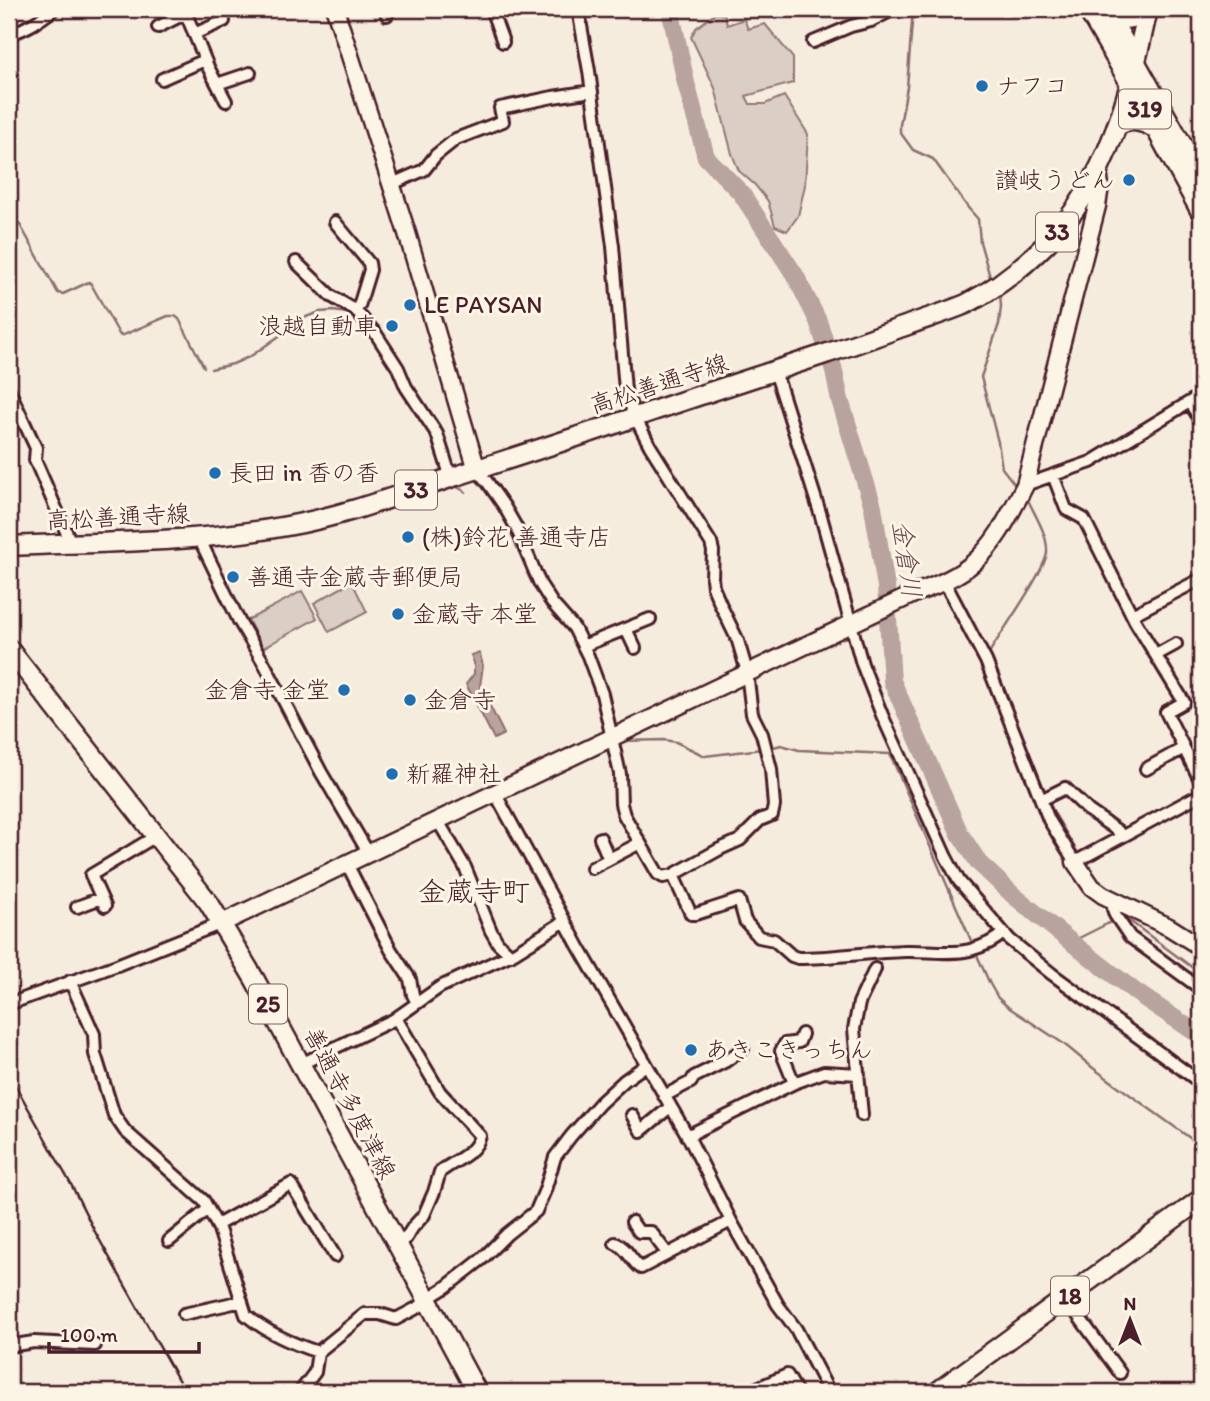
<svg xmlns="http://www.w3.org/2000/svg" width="1210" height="1401" font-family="Itim,'Klee One',sans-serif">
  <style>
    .green { fill: #dbcec4; stroke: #927678; stroke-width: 2 }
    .water { fill: #b8a39e; stroke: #8c6e70; stroke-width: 2 }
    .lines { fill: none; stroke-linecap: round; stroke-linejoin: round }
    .stream { stroke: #8c6e70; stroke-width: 2.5 }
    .river { stroke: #b8a39e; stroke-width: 18 }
    .street-casing { stroke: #4a1f2b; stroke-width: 16 }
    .secondary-casing { stroke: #4a1f2b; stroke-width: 21 }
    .primary-casing { stroke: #4a1f2b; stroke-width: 23 }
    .highway-casing { stroke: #4a1f2b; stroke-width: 24 }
    .street { stroke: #fcf5e5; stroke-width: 10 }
    .secondary { stroke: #fcf5e5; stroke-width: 16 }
    .primary { stroke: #fcf5e5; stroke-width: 18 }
    .highway { stroke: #fcf5e5; stroke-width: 19 }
    .rail { stroke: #4a1f2b; stroke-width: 2.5 }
    .poi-dot { fill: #1f6fb2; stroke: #fcf5e5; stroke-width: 2.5 }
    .labels { text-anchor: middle; stroke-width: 6; stroke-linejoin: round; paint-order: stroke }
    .shield { fill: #fcf5e5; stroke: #7f5f63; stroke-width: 2 }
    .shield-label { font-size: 23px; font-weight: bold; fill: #4a1f2b }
    .poi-label { font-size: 24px; fill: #4a1f2b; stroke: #fcf5e5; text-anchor: start }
    .street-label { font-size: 24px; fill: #4a1f2b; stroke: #fcf5e5 }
    .water-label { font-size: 26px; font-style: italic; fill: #704d53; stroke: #fcf5e5 }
    .quarter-label { font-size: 28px; fill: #4a1f2b; stroke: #fcf5e5 }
  </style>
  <rect width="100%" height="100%" fill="#f5ecde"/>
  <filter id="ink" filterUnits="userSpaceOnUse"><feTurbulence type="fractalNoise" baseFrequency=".0143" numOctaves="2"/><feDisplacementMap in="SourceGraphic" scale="14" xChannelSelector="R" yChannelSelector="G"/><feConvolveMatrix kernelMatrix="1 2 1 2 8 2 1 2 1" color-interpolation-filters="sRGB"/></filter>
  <g filter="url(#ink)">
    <path class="green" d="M 716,13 L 725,15 L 727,25 L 744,19 L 748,29 L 765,24 L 793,58 L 793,83 L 746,96 L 750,104 L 765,104 L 784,96 L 808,134 L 805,185 L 798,216 L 787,231 L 775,226 L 768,201 L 755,185 L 739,171 L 732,154 L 715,88 L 691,37 L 696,28 Z
      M 352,582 L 367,612 L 329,632 L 314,603 Z
      M 302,591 L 317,618 L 263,648 L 248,620 Z"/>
    <path class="water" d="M 478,653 L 480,654 L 483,666 L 480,686 L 504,734 L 494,739 L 466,684 L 474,674 L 474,663 L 471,655 Z"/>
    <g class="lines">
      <path class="stream" d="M 913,9 L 907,87 L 900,125 L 900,132 L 913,150 L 933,159 L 969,209 L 978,219 L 980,242 L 990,277
        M 19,223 L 58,293 L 63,294 L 89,282 L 91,284 L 119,334 L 121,336 L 168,316 L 175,316 L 179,319 L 204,367
        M 1000,294 L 1001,306 L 999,324 L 981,377 L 998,442 L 1002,468 L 1016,486
        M 211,369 L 233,364 L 251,356 L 306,317 L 320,312 L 333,311 L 348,313 L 356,318
        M 427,429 L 434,441
        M 457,487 L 466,492
        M 509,526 L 519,552
        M 527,573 C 534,589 544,603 556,615
        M 622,741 L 664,740 L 676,742 L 705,756 L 762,749
        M 770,748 L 781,745 L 799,750 L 890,754 L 973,945
        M 1027,749 L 989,653 C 1000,634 1047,568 1047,552 C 1048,535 1035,515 1028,500
        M 1047,801 L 1079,855
        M 1119,918 L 1123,916 L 1201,974
        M 1071,942 L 1113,921
        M 976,953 L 990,984 L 998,998 L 1008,1007 L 1064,1044 L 1093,1068 L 1201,1146"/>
      <path class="river" d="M 670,9 L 686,83 L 706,157 L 741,193 L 795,275 L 818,321 L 833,367 L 840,400 L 873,507 L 886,587 L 892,681 L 960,834 L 979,863 L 1013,895 L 1071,942 L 1137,993 L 1201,1036"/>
      <g class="street-casing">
        <path id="street" d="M 184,9 L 208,67 L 226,101
          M 385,9 L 387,15
          M 491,9 L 503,42
          M 578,9 L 589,71 L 613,246 L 625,390 L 635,417 L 650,446 L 711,543 L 713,551 L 712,578 L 713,587 L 722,608 L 738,641 L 747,672 L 752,714 L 762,734 L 771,769 L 774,806 L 772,815 L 760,820 L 740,840 L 720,849 L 673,875
          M 158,27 L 186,13
          M 9,34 C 27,29 40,20 54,9
          M 194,34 L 224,21
          M 813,42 L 851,26 L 871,21 L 894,9
          M 162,79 L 205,60
          M 217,84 L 250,73
          M 392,184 L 424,170 L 436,155 L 456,139 L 503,121 L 500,108 L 553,97 L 592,91
          M 335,222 L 369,263 L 370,270 L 359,306 L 355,310
          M 296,262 L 331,296 L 355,310 L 376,334 L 398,368 L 406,387 L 437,434 L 451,478
          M 775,371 L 821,516 L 862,664 L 882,715 L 946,857 L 959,881 L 1010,940 L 1052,974 L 1201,1083
          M 9,390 L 36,448 L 35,460 L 68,536
          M 1190,403 L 1201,421
          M 477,470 L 488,483 L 504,506 L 516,527 L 540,584 L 552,603 L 574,628 L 588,656 L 602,694 L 620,774 L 621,804 L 624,815 L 658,874 L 663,877 L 673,875 L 691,914 L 696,914 L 739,900 L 745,921 L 759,937 L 774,940 L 792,956 L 798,958 C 833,958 869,952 905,951 C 926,950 950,955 970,950 C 981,947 995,941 1003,933
          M 1053,475 L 1066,509 L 1084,519 L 1135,621 L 1184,702 L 1166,712 L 1201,782
          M 1025,485 L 1091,462 L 1201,395
          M 199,538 L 239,621 L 265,665 L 321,772 L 369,854
          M 944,581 L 986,661 L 1049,820 L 1075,862 L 1201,794
          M 1132,615 L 1201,579
          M 626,629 L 635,648
          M 583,646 L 650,619
          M 1156,655 L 1176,644
          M 1146,769 L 1184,748
          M 495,793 L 579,947 L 690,1140 L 732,1223 L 778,1305 L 796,1329 L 829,1392
          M 1041,800 L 1065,788 L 1089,811 L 1118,831 L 1121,837
          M 438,821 L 465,867 L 491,931 L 498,943 L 511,955
          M 600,838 L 609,859
          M 347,864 L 391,950 L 410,979 L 413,995 L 417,1003
          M 592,868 L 640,843
          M 1116,902 L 1113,909 L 1115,915 L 1130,937 L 1201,989
          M 105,906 L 91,875 L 156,836
          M 77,907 L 101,898
          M 70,981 L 94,1034 L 95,1054 L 114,1115 L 125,1131 L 204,1201 L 219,1229 L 246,1315 C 266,1332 293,1344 318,1352 L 365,1314 L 380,1314 L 396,1319 L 428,1302
          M 9,1004 L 117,965 L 222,923
          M 396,1018 L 440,1092 L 480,1136 C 475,1155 453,1161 440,1172 L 434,1192 L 424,1215 L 413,1227 L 406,1238 L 398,1244
          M 301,1064 L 393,1020 L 440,987 L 514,953 L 565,921
          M 794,1083 L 781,1051 L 785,1044 L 799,1042 L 802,1034
          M 664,1096 L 691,1082 L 694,1077 L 726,1061 L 743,1049
          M 632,1115 L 641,1131 L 670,1107
          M 862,1115 L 854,1029 L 859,1003 L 875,969
          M 687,1136 L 794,1083 L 824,1072 L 859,1074
          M 632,1222 L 639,1232 L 651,1232 L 667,1253
          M 217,1225 L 291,1184 L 335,1256
          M 169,1241 L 208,1209
          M 615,1243 C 628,1248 630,1260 641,1268 L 731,1221
          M 427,1299 L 446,1287 L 482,1259 L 507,1234 L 536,1211 L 545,1190 L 555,1157 L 571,1136 L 600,1103 L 625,1080 L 646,1065
          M 1066,1299 L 1120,1373
          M 184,1314 L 242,1301
          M 9,1346 L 34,1342 L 95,1345
          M 300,1392 L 315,1372 L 318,1352
          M 748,1392 L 787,1375 L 797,1392"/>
      </g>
      <g class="secondary-casing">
        <path id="secondary" d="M 335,9 L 407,233 L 477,470
          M 1075,862 L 1092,887 L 1103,895 L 1169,927 L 1201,947
          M 222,923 L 918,592 C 935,586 958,576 972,564 C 997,543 1011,512 1025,485 L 1097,206 L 1100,186 L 1098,171"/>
      </g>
      <g class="primary-casing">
        <path id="primary" d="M 1106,11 C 1123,20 1131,23 1146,9
          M 1116,127 C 1130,117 1143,121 1156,129
          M 9,546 C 101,542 195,543 287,526 C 343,516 396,496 450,478 C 506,460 562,442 618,423 C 687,399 756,377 825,354 C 853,345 880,335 908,325 C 927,318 947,312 966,304 C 996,289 1023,267 1047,243 C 1109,181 1130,91 1148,9
          M 9,649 L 209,903 L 255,980 L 477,1392
          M 937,1392 L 1201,1199"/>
      </g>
      <g class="highway-casing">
        <path id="highway" d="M 1088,9 L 1151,119 L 1201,211
          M 1105,9 L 1201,179"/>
      </g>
      <use href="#street" class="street"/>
      <use href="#secondary" class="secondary"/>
      <use href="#primary" class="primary"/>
      <use href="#highway" class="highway"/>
      <path class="rail" d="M 9,1074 L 73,1188 L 94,1230 L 185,1392"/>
    </g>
  </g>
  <g class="poi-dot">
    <circle cx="982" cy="86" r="7"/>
    <circle cx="1129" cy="180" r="7"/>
    <circle cx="410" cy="305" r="7"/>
    <circle cx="392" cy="326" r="7"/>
    <circle cx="215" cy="473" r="7"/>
    <circle cx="408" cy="537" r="7"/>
    <circle cx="233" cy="577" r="7"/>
    <circle cx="398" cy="614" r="7"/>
    <circle cx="344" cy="690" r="7"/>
    <circle cx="410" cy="700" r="7"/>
    <circle cx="392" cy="774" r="7"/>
    <circle cx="691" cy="1050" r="7"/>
  </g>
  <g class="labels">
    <g class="shield">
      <rect x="1119" y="89.5" width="52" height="39" rx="5"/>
      <rect x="1036" y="212.5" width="42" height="39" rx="5"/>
      <rect x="395" y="470.5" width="42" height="39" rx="5"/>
      <rect x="249" y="984.5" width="38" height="39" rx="5"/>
      <rect x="1051" y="1276.5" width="38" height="39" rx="5"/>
    </g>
    <g class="shield-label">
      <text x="1145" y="117">319</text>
      <text x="1057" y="240">33</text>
      <text x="416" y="498">33</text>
      <text x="268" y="1012">25</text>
      <text x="1070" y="1304">18</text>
    </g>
    <g class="poi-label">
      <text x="996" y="94">ナフコ</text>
      <text x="1115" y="188" text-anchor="end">讃岐うどん</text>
      <text x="424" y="313">LE PAYSAN</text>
      <text x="378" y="334" text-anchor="end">浪越自動車</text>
      <text x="229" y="481">長田 in 香の香</text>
      <text x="422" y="545">(株)鈴花 善通寺店</text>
      <text x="247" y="585">善通寺金蔵寺郵便局</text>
      <text x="412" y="622">金蔵寺 本堂</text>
      <text x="330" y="698" text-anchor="end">金倉寺 金堂</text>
      <text x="424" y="708">金倉寺</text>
      <text x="406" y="782">新羅神社</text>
      <text x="705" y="1058">あきこきっちん</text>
    </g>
    <g class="street-label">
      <text transform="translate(659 384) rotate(-18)" y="8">高松善通寺線</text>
      <text transform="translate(118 517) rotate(-3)" y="8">高松善通寺線</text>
      <text transform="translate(350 1103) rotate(62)" y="8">善通寺多度津線</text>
    </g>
    <g class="water-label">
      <text transform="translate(907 559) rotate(82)" y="9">金倉川</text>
    </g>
    <g class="quarter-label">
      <text x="474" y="901">金蔵寺町</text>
    </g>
  </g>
  <rect width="1210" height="1401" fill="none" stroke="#fcf5e5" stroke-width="35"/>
  <rect x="18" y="18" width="1175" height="1366" fill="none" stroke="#4a1f2b" stroke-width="2.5" filter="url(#ink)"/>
  <g transform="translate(1130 1320)" stroke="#fcf5e5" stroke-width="5" paint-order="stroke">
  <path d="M0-5L12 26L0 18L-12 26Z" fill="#4a1f2b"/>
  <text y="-10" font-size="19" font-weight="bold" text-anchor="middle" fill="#4a1f2b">N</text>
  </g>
  <path d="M49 1342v10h150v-10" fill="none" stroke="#4a1f2b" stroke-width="3.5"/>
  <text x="60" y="1342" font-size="21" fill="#4a1f2b" stroke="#fcf5e5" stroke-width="5" paint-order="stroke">100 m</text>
</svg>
